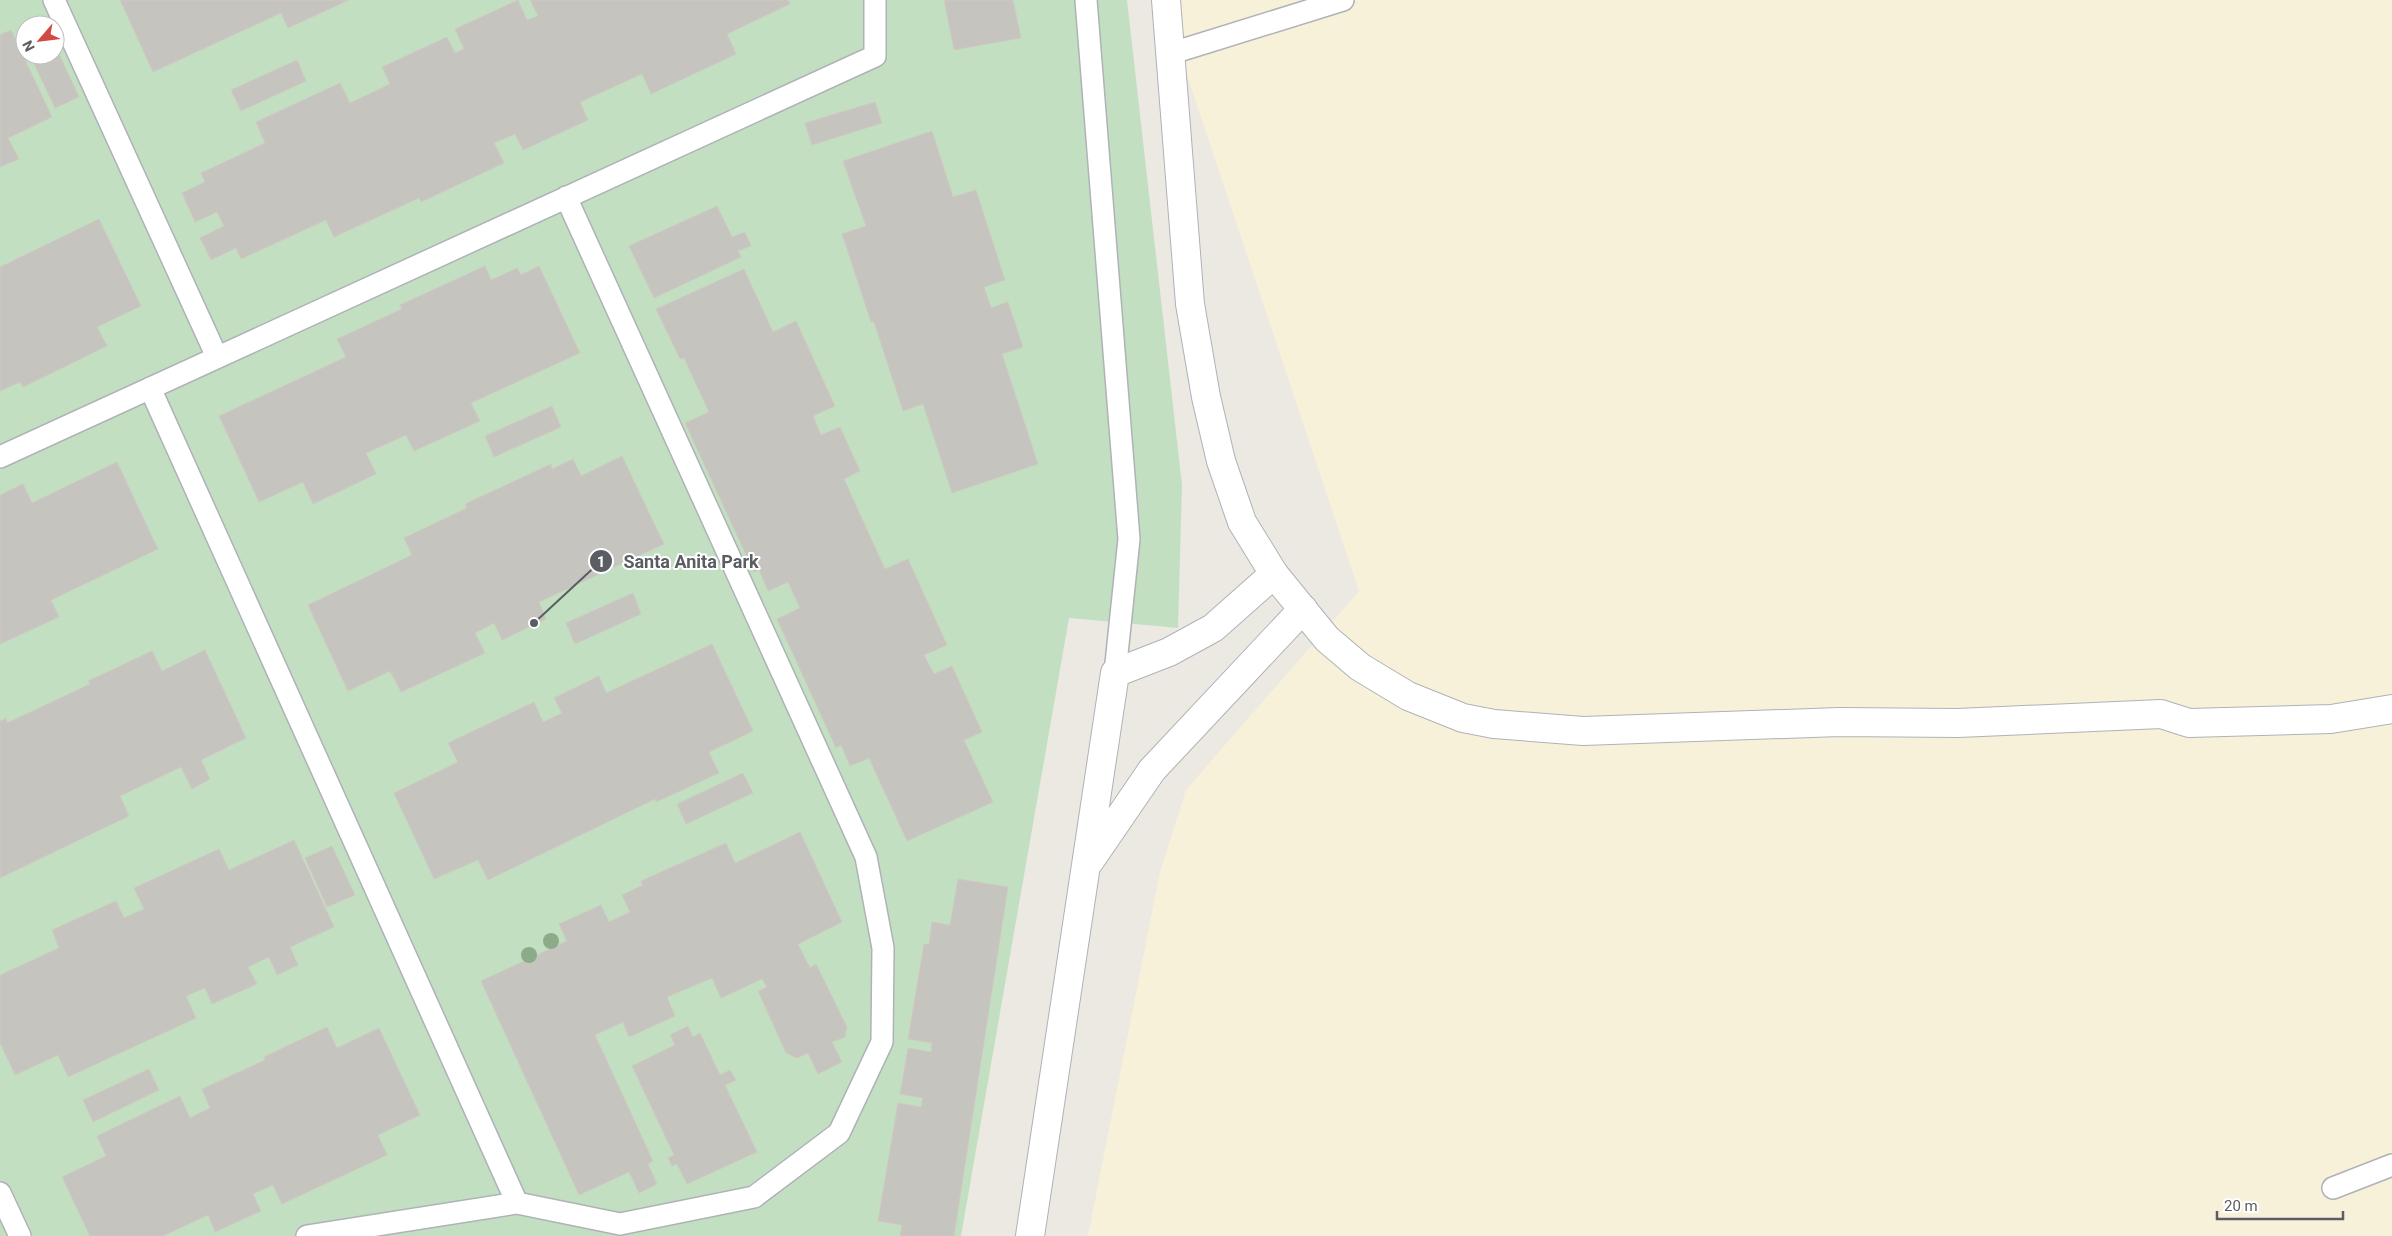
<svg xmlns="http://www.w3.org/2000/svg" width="2392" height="1236" font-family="Roboto,sans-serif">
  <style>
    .commercial { fill: #f8f1d9 }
    .green { fill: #c2e0c1; fill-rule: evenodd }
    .building { fill: #c6c4bf; stroke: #cfcac1 }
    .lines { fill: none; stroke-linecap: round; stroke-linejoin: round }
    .service-casing { stroke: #afb2b6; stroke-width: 24 }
    .minor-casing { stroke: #afb2b6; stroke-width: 30 }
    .tertiary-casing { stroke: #afb2b6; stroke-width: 30 }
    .service { stroke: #fff; stroke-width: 21 }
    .minor { stroke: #fff; stroke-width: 28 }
    .tertiary { stroke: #fff; stroke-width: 28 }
    .tree { fill: #8cac89 }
    .leader { fill: none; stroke: #5a5d61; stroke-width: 2 }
    .callout-dot { fill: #5a5d61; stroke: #fff; stroke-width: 2 }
    .mark-label { font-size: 15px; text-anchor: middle; font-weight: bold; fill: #fff }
    .callout-label { font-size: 18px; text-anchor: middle; font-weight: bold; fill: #5a5d61; stroke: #fff; stroke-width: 4; stroke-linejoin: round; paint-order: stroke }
  </style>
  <rect width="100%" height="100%" fill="#ebe9e2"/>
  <path class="commercial" d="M 1171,0 L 2392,0 L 2392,1236 L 1088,1236 L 1160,872 L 1186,790 L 1359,591 L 1175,39 Z"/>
  <path class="green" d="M 0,0 L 1127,0 L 1182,485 L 1178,628 L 1069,618 L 961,1236 L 0,1236 ZM 25,25 L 55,25 L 55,55 L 25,55 Z"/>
  <path class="building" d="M 120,0 L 349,0 L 288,28 L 281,13 L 153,72 Z
    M 518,0 L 527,20 L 538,16 L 530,0 L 788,0 L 790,4 L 727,34 L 736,54 L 651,94 L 642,74 L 580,102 L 588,120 L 523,150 L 515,134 L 494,143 L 504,163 L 421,202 L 419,198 L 334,237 L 326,220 L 241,259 L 236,248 L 211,260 L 200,238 L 224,226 L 217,212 L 195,222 L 182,193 L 205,182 L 201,173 L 265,143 L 256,122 L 340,83 L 350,103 L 390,84 L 382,67 L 447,37 L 455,53 L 464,49 L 455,29 Z
    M 944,0 L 1013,0 L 1021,38 L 954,50 Z
    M 43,18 L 46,25 L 28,25 Z
    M 25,26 L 25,44 L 18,29 Z
    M 11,30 L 52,117 L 8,138 L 19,159 L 0,167 L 0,35 Z
    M 55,45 L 79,97 L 55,108 L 30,55 L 55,55 Z
    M 297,60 L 306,81 L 241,111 L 231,90 Z
    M 875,102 L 882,123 L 812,145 L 805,123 Z
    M 932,131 L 953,197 L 976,190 L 1005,280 L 984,287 L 991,308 L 1008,302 L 1023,347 L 1002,354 L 1038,464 L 952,493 L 923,404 L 903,411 L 874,322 L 871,322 L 842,234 L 866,226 L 843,161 Z
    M 717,206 L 732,237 L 745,232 L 751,246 L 738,251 L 741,257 L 654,298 L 629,246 Z
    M 99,219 L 141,306 L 97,327 L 107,346 L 23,387 L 20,382 L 0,391 L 0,267 Z
    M 485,266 L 491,280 L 517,268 L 521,275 L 539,266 L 580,353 L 471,403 L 480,421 L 414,451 L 406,435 L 366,453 L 376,474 L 313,504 L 303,482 L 259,502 L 219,416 L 346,357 L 337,339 L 402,309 L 400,305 Z
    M 744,269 L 773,332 L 796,321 L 835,406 L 813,416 L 821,435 L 840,427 L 860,471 L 844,479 L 885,569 L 908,559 L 947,645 L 924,655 L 934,674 L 952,666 L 982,732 L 964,740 L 993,802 L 907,841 L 869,758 L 850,766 L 841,745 L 836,748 L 777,619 L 800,608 L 788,582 L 768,591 L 759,570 L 754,572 L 685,423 L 709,412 L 684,358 L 680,359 L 656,309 Z
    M 552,406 L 561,427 L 494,457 L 485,436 Z
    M 622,456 L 664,544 L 539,602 L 546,619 L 502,640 L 494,623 L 475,633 L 485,653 L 401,692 L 390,671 L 348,691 L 308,605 L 412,555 L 404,538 L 467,508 L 465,504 L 551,464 L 552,469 L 573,459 L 581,476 Z
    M 117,462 L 158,549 L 51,600 L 59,617 L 0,644 L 0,495 L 23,484 L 32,503 Z
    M 633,593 L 641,614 L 575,644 L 566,623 Z
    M 712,644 L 753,731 L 709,752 L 719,773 L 656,802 L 655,799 L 488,880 L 478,860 L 434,879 L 394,793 L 458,762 L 448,743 L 534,702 L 543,722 L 562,713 L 554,698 L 599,676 L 606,693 Z
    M 205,650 L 246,738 L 201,760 L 210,779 L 192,789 L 181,767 L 120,796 L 129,816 L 0,878 L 0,721 L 6,718 L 7,723 L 90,684 L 88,681 L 152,651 L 162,671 Z
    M 743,773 L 753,793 L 686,824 L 677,804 Z
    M 800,832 L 842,922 L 798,944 L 810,968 L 816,964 L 847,1027 L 845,1037 L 832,1042 L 842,1062 L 818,1074 L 808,1053 L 797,1058 L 786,1053 L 758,991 L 767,987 L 762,979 L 721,998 L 712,978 L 667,997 L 675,1016 L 629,1037 L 623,1022 L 595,1035 L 653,1161 L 648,1164 L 657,1184 L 639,1193 L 629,1172 L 579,1195 L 481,981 L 567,941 L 559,924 L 601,905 L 609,922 L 630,912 L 622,895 L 643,885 L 641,881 L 726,843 L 735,863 Z
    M 294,840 L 334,927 L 290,947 L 298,965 L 277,975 L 269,957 L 248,967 L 257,984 L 212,1004 L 205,988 L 186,996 L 196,1018 L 68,1077 L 58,1055 L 15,1075 L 0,1043 L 0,975 L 59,948 L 52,930 L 116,901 L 124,918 L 144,909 L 134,888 L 219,849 L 229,870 Z
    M 332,846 L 355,895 L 327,907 L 305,858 Z
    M 958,879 L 1008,887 L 954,1236 L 900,1236 L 902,1225 L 878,1221 L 898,1103 L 921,1107 L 923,1098 L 900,1094 L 908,1048 L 931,1052 L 932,1043 L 908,1039 L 924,944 L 929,944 L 932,922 L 950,925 Z
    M 688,1026 L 693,1037 L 700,1033 L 720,1075 L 730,1070 L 736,1080 L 725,1085 L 757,1152 L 687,1184 L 677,1164 L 672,1166 L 668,1158 L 674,1155 L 632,1066 L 675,1045 L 670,1035 Z
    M 327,1027 L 337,1048 L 379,1028 L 420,1115 L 378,1135 L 387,1155 L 282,1204 L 273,1185 L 253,1194 L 261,1211 L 215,1232 L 208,1215 L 163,1236 L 90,1236 L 62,1177 L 106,1156 L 97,1136 L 180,1096 L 190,1118 L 210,1108 L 202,1089 L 265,1060 L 264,1057 Z
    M 149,1069 L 159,1090 L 93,1122 L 83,1100 Z"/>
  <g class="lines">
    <g class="service-casing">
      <path id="service" d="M 54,0 L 217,357
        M 1086,0 L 1129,539 L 1115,673
        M 1169,54 L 1343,0
        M 150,388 L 517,1203
        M 0,457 L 875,56 L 875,0
        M 2333,1188 L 2392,1165
        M 0,1193 L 20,1236
        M 307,1236 L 517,1203 L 620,1224 L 754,1197 L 839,1133 L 882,1042 L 883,948 L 866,857 L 566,197"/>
    </g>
    <g class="minor-casing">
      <path id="minor" d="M 1166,0 L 1190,304 L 1206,397 L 1221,461 L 1242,522 L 1274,574 L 1327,639 L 1360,667 L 1408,696 L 1463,718 L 1494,724 L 1583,731 L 1839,722 L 1958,723 L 2161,714 L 2189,723 L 2331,719 L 2392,709"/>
    </g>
    <g class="tertiary-casing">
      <path id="tertiary" d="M 1089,862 L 1152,770 L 1303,609
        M 1030,1236 L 1115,673 L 1169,652 L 1213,628 L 1274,574"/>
    </g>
    <use href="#service" class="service"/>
    <use href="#minor" class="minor"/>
    <use href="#tertiary" class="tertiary"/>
  </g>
  <g class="tree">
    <circle cx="551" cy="941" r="8"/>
    <circle cx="529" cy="955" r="8"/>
  </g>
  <path class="leader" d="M534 623L601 561"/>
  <g class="callout-dot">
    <circle cx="534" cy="623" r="5"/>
    <circle cx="601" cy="561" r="12"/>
  </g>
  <g class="mark-label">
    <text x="601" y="567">1</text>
  </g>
  <g class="callout-label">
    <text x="691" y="568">Santa Anita Park</text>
  </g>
  <g transform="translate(40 40) rotate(242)"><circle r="24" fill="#ffffff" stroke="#bdbec0"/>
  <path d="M0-4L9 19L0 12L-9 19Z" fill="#d14a42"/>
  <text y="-8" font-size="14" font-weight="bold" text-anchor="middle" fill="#5a5d61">N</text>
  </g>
  <path d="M2217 1211v8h126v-8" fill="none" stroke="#5a5d61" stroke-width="2.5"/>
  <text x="2224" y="1211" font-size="15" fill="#5a5d61" stroke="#ffffff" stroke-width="4" paint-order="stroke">20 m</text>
</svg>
